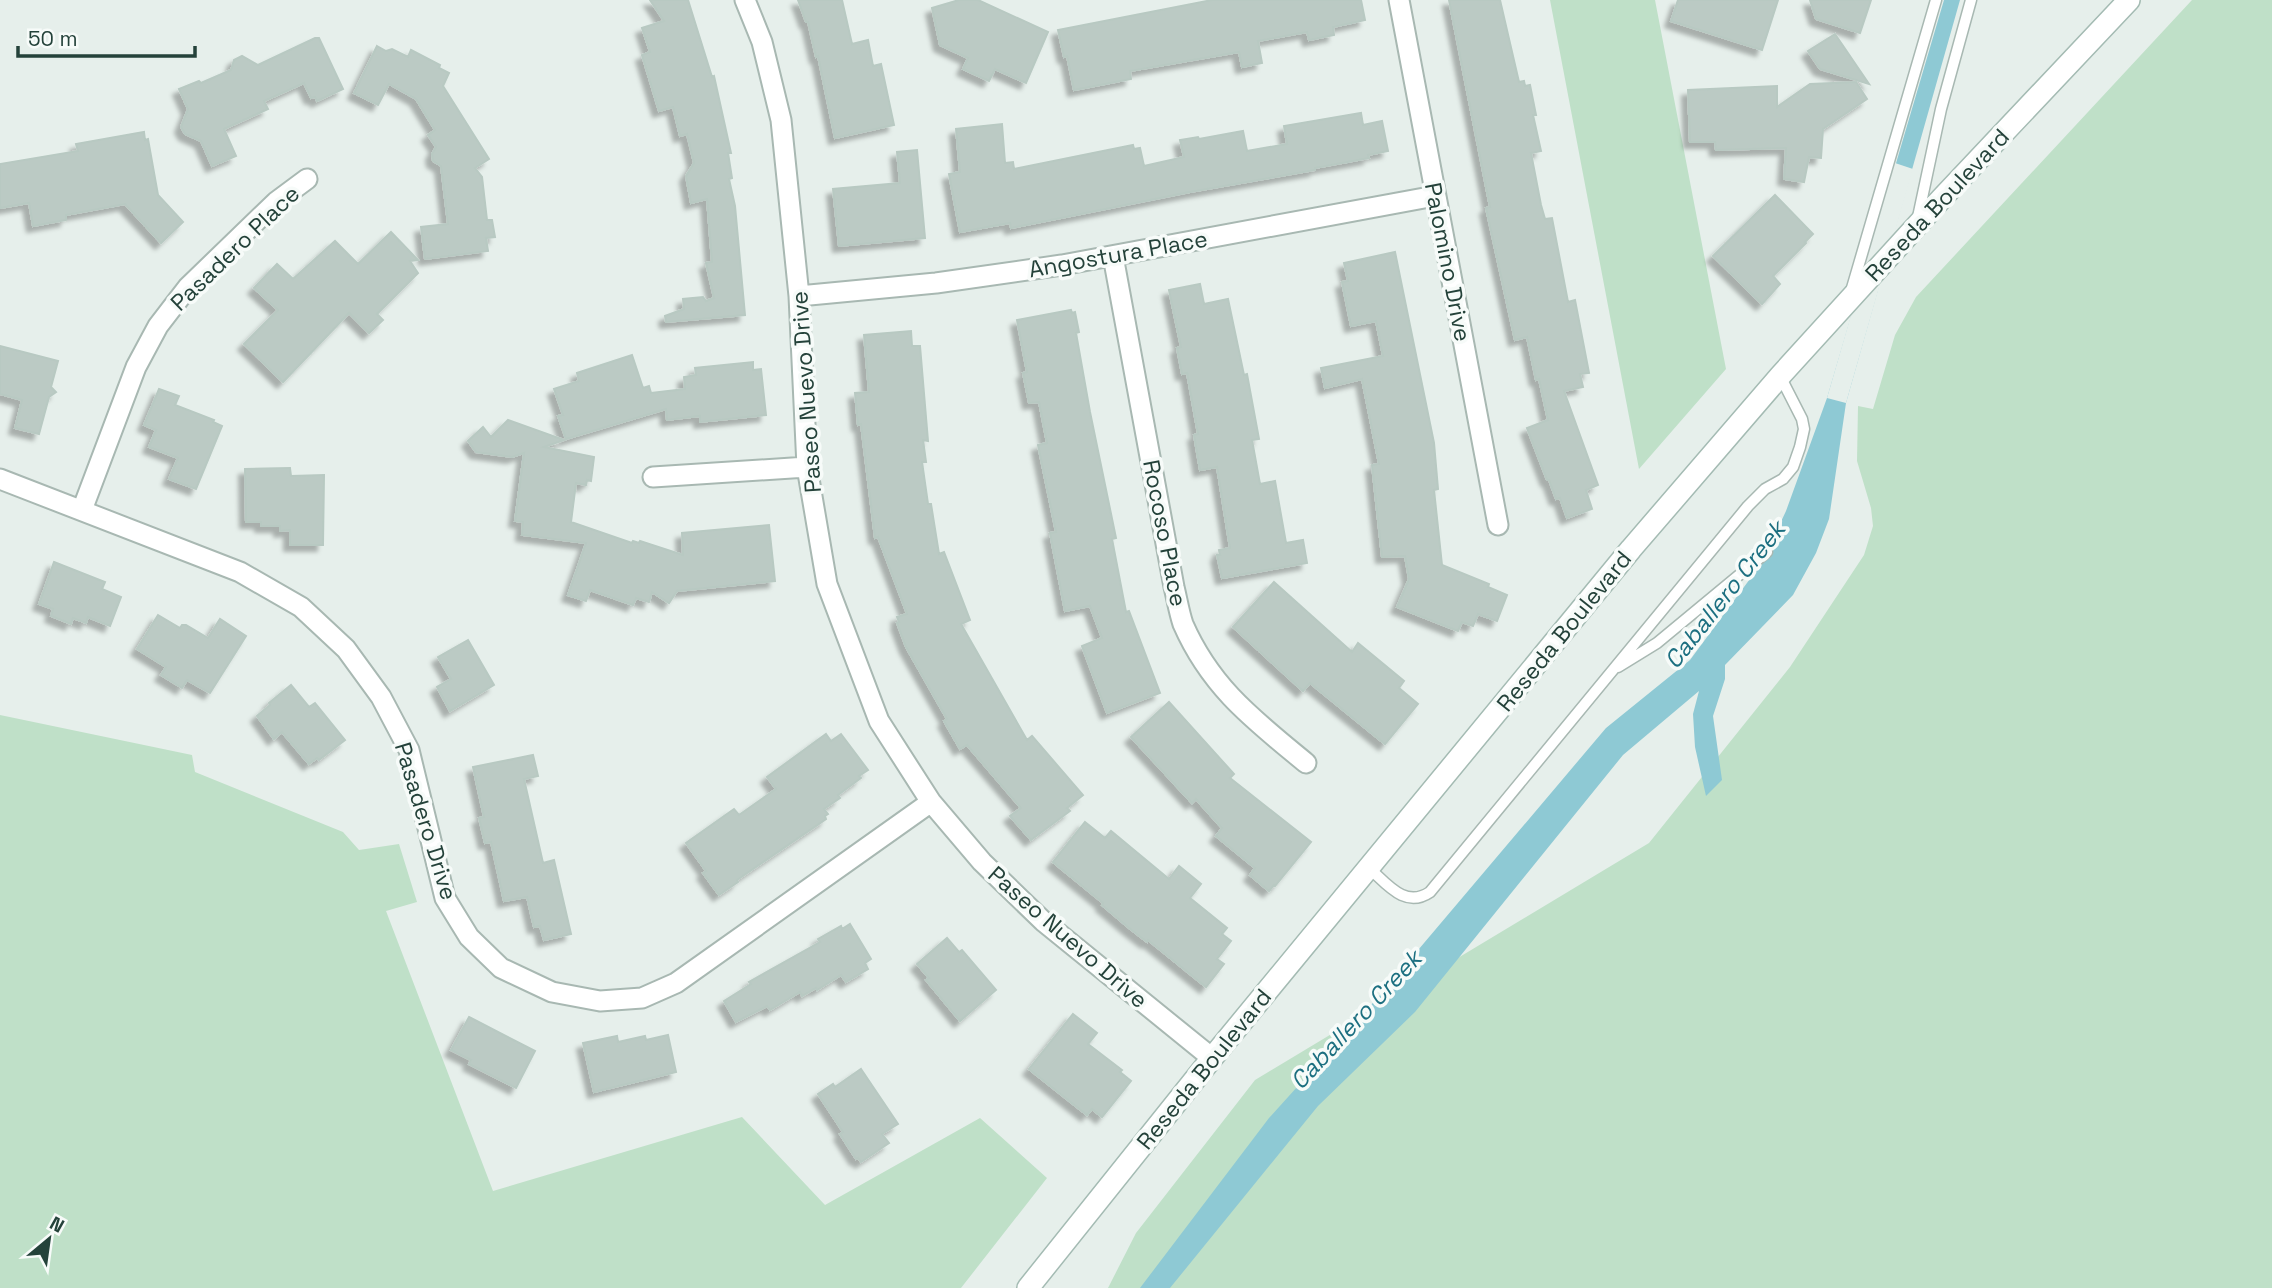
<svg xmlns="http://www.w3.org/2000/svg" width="2272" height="1288" font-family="'Space Grotesk',sans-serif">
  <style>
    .green { fill: #bfe0c8 }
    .water { fill: #8ec9d4 }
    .pier { fill: #e6efeb }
    .building { fill: #bbcac4; stroke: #b8c9c2; stroke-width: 2; filter: url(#shadow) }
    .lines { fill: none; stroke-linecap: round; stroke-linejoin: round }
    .lane-casing { stroke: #a8b8b2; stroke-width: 13 }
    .street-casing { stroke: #a8b8b2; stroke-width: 23 }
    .secondary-casing { stroke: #a4bbb3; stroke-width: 24 }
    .lane { stroke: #fff; stroke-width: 10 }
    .street { stroke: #fff; stroke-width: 19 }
    .secondary { stroke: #fff; stroke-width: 21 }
    .labels { text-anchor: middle; stroke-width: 7; stroke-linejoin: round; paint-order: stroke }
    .street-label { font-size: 23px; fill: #24423a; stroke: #f7fbf9 }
    .water-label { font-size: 24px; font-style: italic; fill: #1c6f80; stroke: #f7fbf9 }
  </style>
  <defs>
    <filter id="shadow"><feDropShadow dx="-6" dy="6" stdDeviation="2" flood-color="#0004"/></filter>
  </defs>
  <rect width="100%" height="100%" fill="#e6efeb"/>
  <path class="green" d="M 1550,0 L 1655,0 L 1726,369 L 1639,469 Z
    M 2192,0 L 2272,0 L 2272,1288 L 1108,1288 L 1136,1233 L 1255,1080 L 1649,843 L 1790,667 L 1864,555 L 1873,526 L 1871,508 L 1857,461 L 1858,406 L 1873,409 L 1895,335 L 1916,297 Z
    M 0,715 L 192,755 L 195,772 L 343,832 L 359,850 L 399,844 L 417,902 L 386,911 L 493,1191 L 742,1117 L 825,1205 L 980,1118 L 1047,1178 L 961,1288 L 0,1288 Z"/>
  <path class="water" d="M 1944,0 L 1960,0 L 1846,403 L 1829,519 L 1816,553 L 1793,595 L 1725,665 L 1725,679 L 1713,716 L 1722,780 L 1706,796 L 1695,747 L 1693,714 L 1699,691 L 1623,755 L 1415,1012 L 1318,1106 L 1170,1288 L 1140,1288 L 1269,1118 L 1380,995 L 1606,728 L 1690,660 L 1761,564 L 1786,511 L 1827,398 Z"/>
  <path class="pier" d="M 1895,163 L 1913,169 L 1846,403 L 1827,398 Z"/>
  <path class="building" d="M 650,0 L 688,0 L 712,77 L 714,76 L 731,153 L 728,153 L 732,178 L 729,179 L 735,206 L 745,315 L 666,322 L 665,316 L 684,309 L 683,299 L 703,297 L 706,301 L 714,298 L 706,263 L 712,262 L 707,199 L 691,203 L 686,176 L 694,163 L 687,134 L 680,136 L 673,107 L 659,111 L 642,55 L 650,52 L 642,28 L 664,21 Z
    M 798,0 L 842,0 L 852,44 L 868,40 L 873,66 L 881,64 L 894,125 L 835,138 L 818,56 L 816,57 L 808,22 L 806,22 Z
    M 959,0 L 978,0 L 1048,32 L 1026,83 L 995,69 L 989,81 L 963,69 L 968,58 L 940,45 L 932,8 Z
    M 1212,0 L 1361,0 L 1365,20 L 1333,27 L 1334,35 L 1309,40 L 1307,32 L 1258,41 L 1262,63 L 1242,67 L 1239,52 L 1130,71 L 1131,79 L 1074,90 L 1067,56 L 1064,57 L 1058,30 Z
    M 1449,0 L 1500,0 L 1519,82 L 1524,81 L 1525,86 L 1530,85 L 1536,115 L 1533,115 L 1541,151 L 1531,153 L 1541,205 L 1545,219 L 1552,218 L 1568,302 L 1575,300 L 1589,373 L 1580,374 L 1583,387 L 1564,391 L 1598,485 L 1586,490 L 1592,509 L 1567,518 L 1560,498 L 1556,499 L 1549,480 L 1547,480 L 1527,428 L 1548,420 L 1539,379 L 1536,380 L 1527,337 L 1515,340 L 1486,208 L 1490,207 Z
    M 1678,0 L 1778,0 L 1762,50 L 1671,21 Z
    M 1810,0 L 1871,0 L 1860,33 L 1816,19 Z
    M 1835,34 L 1869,84 L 1820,69 L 1808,51 Z
    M 315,38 L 319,38 L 343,89 L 317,101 L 315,97 L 311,98 L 304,83 L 264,101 L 268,109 L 224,129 L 236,156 L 212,166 L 201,141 L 185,134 L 181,127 L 188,109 L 179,89 L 199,81 L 201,83 L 231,70 L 234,60 L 242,56 L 258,65 Z
    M 377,46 L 386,51 L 392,49 L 408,57 L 411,50 L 440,65 L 439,68 L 449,73 L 443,86 L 489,159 L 475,168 L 482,177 L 487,220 L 492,220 L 495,237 L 486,238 L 488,251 L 425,259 L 421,227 L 448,224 L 441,166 L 433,161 L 432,154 L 436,147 L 428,135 L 435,130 L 416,99 L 389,84 L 378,105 L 354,93 Z
    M 1856,82 L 1867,99 L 1823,129 L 1821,158 L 1809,157 L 1804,182 L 1784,179 L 1786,148 L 1716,150 L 1715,142 L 1690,142 L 1688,90 L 1777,86 L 1777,107 L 1810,84 Z
    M 1361,113 L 1363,125 L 1382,121 L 1388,151 L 1368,155 L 1369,158 L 1315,168 L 1315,170 L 1190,192 L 1011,228 L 1010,223 L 960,232 L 949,174 L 960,172 L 956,129 L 1002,124 L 1005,163 L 1013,162 L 1014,169 L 1133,145 L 1134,149 L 1140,148 L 1144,166 L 1184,157 L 1180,140 L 1198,137 L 1199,139 L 1243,131 L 1247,151 L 1287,144 L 1284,126 Z
    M 144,132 L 145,140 L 148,139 L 158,195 L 183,222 L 161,243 L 125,204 L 66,215 L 66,220 L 33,226 L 29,203 L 0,208 L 0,164 L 78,151 L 76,144 Z
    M 917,150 L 925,238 L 839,246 L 833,189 L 900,183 L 897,152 Z
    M 1775,195 L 1813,234 L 1805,242 L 1806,243 L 1773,276 L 1780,284 L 1762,304 L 1713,256 Z
    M 391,232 L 418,260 L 410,261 L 418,273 L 377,314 L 383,320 L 369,333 L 349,313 L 283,382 L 244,344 L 278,310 L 254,288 L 277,264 L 293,279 L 335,241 L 358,264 Z
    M 1395,252 L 1434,443 L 1438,489 L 1434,490 L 1442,565 L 1489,584 L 1488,587 L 1507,595 L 1497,621 L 1478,614 L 1473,626 L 1462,622 L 1458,631 L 1397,607 L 1409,579 L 1405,556 L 1382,557 L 1372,465 L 1379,464 L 1362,379 L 1325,388 L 1321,368 L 1383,356 L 1376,321 L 1351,326 L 1342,282 L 1348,281 L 1344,263 Z
    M 1200,284 L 1204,304 L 1228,299 L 1244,375 L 1247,374 L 1259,439 L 1252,440 L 1260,484 L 1275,481 L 1286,543 L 1303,540 L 1307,563 L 1222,578 L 1217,555 L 1220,555 L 1219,550 L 1230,548 L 1217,467 L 1200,470 L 1194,435 L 1198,434 L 1187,373 L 1182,374 L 1177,348 L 1181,347 L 1169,290 Z
    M 1071,310 L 1072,313 L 1075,312 L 1079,332 L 1076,333 L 1090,412 L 1116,538 L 1112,539 L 1126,612 L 1129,611 L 1160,693 L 1107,713 L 1082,646 L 1102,638 L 1090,606 L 1065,611 L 1050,533 L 1056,532 L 1038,445 L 1047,443 L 1039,402 L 1029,403 L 1023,373 L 1027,372 L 1017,320 Z
    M 911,331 L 912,346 L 920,346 L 928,441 L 923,440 L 926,462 L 922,462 L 928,504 L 931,504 L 939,554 L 944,552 L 970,620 L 961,624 L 1027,740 L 1032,736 L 1083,795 L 1067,808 L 1070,811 L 1031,840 L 1010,816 L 1021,808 L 967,745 L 960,749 L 944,721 L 947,719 L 906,647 L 897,623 L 899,622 L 897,617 L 907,614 L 878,537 L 875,538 L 861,424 L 858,425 L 855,393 L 869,392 L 864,335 Z
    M 0,346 L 58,361 L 51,387 L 56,392 L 49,397 L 39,434 L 15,428 L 22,400 L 0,394 Z
    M 632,355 L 643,388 L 649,386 L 651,393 L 685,389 L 684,377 L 696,375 L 695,368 L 753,362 L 753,370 L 761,369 L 766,415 L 700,422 L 700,416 L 667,420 L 666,409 L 566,439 L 558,416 L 563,415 L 554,389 L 579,381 L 577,373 Z
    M 159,389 L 179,396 L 175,405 L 214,420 L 213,422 L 222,426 L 196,489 L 169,479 L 178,458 L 149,447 L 156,430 L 144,425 Z
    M 508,420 L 564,440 L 544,447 L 594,457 L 591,481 L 587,480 L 586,485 L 576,483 L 571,522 L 632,543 L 633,541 L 639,543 L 640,541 L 683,555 L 682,533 L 769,525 L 775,581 L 677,591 L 669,603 L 652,592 L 649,602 L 636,598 L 633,605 L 590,590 L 586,601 L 568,595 L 586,543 L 522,535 L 523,522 L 515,521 L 524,453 L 512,457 L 476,452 L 468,441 L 483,427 L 491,437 Z
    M 290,468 L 291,476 L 324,475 L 323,545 L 290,545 L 290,530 L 280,531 L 280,526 L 261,526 L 261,522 L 246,522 L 245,469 Z
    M 54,562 L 105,582 L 102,589 L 121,597 L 110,626 L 88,617 L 86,623 L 73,618 L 71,624 L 51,616 L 53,609 L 39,604 Z
    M 1274,582 L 1352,652 L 1358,643 L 1404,681 L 1399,688 L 1418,704 L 1385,744 L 1310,683 L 1303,691 L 1233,627 Z
    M 158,615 L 180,628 L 182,625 L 186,625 L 208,638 L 220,619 L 246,636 L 210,693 L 187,680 L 182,688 L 161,675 L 166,667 L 137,649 Z
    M 468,640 L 494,685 L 450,711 L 437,687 L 451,679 L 438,657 Z
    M 291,685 L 309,707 L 315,703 L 345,740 L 319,760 L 317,758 L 309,764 L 282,732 L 274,739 L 257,716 L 270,705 L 269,703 Z
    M 1169,702 L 1234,774 L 1230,778 L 1311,842 L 1275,886 L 1274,885 L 1269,891 L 1250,875 L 1255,868 L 1216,836 L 1222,828 L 1196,799 L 1192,803 L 1131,737 Z
    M 826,734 L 831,741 L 841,734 L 868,770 L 859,776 L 861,778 L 838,795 L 840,798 L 824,809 L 828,814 L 825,816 L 826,819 L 737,880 L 738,882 L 719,895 L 703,873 L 706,871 L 686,843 L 734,809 L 739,815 L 776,789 L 767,777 Z
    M 533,755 L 538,776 L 524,779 L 543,863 L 554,860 L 571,934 L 544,940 L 540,926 L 534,927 L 527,897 L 504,901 L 491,842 L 485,843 L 479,818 L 484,817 L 473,767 Z
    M 1085,822 L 1105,838 L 1111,831 L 1169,879 L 1179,866 L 1201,884 L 1190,898 L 1227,928 L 1222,934 L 1231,941 L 1217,959 L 1224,964 L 1206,987 L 1148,940 L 1147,942 L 1129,928 L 1102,905 L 1103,903 L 1053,862 Z
    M 850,924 L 871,959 L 865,963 L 868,969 L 846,982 L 841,975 L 817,990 L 816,988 L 802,996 L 800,992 L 770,1010 L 767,1006 L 736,1022 L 724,1001 L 751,984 L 749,982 L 820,942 L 818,939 L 841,926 L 842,929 Z
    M 947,938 L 959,952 L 962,950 L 996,990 L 960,1021 L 926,980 L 929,978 L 917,964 Z
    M 1073,1014 L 1097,1033 L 1088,1044 L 1122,1070 L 1120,1072 L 1131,1081 L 1102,1117 L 1092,1109 L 1087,1115 L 1029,1069 Z
    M 469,1017 L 535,1051 L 516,1088 L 469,1064 L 471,1060 L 451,1050 Z
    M 668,1035 L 676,1072 L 594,1092 L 583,1043 L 617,1036 L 618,1042 L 645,1036 L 646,1040 Z
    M 861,1069 L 898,1124 L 882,1134 L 889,1143 L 861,1162 L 858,1158 L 856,1159 L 840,1134 L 843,1132 L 818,1094 L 833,1084 L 835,1087 Z"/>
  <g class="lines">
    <g class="lane-casing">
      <path id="lane" d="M 1918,217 L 1941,109 L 1971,0
        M 1852,288 L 1936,0
        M 1618,667 L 1657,643 L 1767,552
        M 1369,868 C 1387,884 1405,909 1430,892 L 1748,506 L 1765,489 L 1783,479 L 1793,467 L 1800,447 L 1804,429 L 1802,419 L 1780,376"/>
    </g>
    <g class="street-casing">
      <path id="street" d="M 745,0 L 762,42 L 781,120 L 799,296 L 807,467 L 827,584 L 879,721 L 931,802 L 982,862 L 1043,921 L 1212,1058
        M 1399,0 L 1498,525
        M 1113,256 L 1174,587 C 1177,599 1179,612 1183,624 C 1211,688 1254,720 1306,763
        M 799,296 L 936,283 L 1062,265 L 1435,196
        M 653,477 L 807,467
        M 0,479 L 240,572 L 301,607 L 346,649 L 381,697 L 409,750 L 445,898 L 469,937 L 501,968 L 552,992 L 600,1001 L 642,998 L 676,983 L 931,802
        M 82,510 L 136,367 L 158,326 L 188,287 L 276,202 L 307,179"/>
    </g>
    <g class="secondary-casing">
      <path id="secondary" d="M 1028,1288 L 1212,1058 L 1631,549 L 1780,376 L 1942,198 L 2129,0"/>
    </g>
    <use href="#lane" class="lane"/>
    <use href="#street" class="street"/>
    <use href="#secondary" class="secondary"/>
  </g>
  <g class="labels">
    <g class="street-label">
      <text transform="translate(1937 205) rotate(-47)" y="8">Reseda Boulevard</text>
      <text transform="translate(235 248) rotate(-44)" y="8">Pasadero Place</text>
      <text transform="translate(1118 254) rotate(-10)" y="8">Angostura Place</text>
      <text transform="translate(1448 262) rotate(79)" y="8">Palomino Drive</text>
      <text transform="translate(806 392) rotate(-94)" y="8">Paseo Nuevo Drive</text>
      <text transform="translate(1165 533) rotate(79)" y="8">Rocoso Place</text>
      <text transform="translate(1564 631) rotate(-51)" y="8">Reseda Boulevard</text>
      <text transform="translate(426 821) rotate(73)" y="8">Pasadero Drive</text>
      <text transform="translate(1068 937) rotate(41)" y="8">Paseo Nuevo Drive</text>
      <text transform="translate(1204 1069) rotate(-51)" y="8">Reseda Boulevard</text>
    </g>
    <g class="water-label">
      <text transform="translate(1725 595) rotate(-52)" y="8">Caballero Creek</text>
      <text transform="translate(1356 1020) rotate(-47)" y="8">Caballero Creek</text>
    </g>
  </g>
  <g transform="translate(49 1239) rotate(29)" stroke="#f7fbf9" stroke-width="5" paint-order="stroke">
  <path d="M0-5L12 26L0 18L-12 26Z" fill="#24423a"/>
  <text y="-10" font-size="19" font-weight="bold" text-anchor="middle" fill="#24423a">N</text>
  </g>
  <path d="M18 46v10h177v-10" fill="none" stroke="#24423a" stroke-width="3.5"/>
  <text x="28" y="46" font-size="21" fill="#24423a" stroke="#f7fbf9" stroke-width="5" paint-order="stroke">50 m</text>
</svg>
